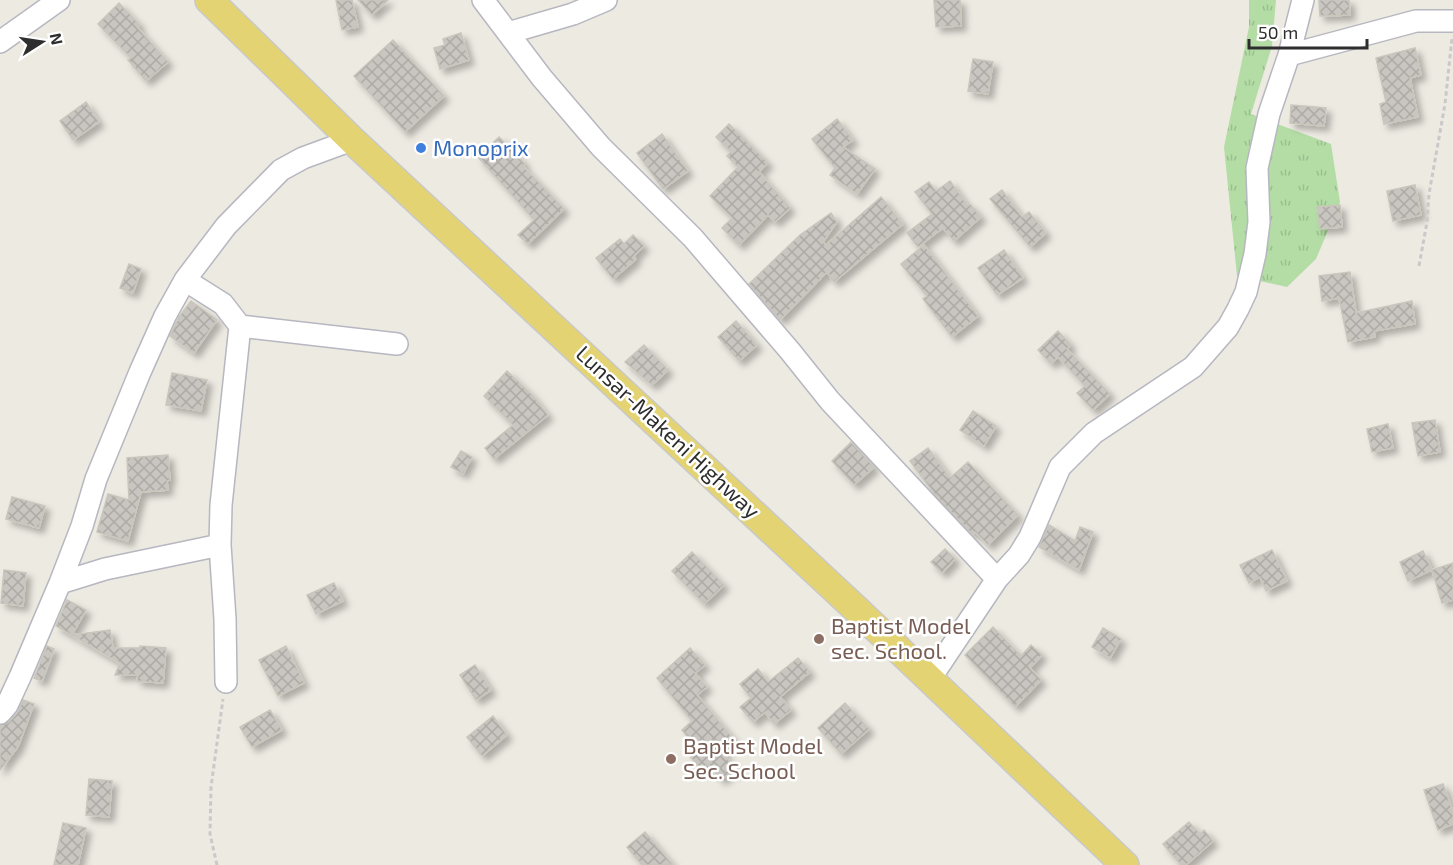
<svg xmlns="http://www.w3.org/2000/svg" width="1453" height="865" font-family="'Exo 2',sans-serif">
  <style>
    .grass { fill: url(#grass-tufts) }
    .building { fill: url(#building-cross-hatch); stroke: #c9c6bc; stroke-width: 1.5; filter: url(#shadow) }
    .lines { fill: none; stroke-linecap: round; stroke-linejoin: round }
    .minor-casing { stroke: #b6b7c0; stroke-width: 24 }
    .major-casing { stroke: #c9c9c9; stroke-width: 30 }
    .path { stroke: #c9c9c9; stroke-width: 3; stroke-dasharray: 4.5 3; stroke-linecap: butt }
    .minor { stroke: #fff; stroke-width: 21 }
    .major { stroke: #e3d372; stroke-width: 27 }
    .shop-dot { fill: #3f7fe0; stroke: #fff; stroke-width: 2 }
    .education-dot { fill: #8d6e63; stroke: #fff; stroke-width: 2 }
    .labels { text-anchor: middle; stroke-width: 5; stroke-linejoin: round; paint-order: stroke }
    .shop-label { font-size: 22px; fill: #366cbe; stroke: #fff; text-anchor: start }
    .street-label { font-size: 22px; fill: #2e2e2e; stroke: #fff }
    .education-label { font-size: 22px; fill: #785e54; stroke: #fff; text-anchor: start }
  </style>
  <defs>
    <pattern id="grass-tufts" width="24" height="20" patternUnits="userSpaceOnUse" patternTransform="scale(1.5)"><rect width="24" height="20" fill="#b3dda5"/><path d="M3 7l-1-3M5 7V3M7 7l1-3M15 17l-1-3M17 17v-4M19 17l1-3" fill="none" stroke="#9abe8e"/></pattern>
    <pattern id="building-cross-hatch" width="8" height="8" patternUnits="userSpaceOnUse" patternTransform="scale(1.5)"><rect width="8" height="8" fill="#c9c6c1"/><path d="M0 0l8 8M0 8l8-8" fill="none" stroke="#adaaa6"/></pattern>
    <filter id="shadow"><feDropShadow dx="5" dy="5" stdDeviation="3" flood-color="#0004"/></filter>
  </defs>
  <rect width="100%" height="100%" fill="#edeae2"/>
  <path class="grass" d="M 1249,0 L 1276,0 L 1272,46 L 1251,114 L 1331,144 L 1340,202 L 1316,259 L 1287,287 L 1237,276 L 1224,147 L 1249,27 Z"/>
  <path class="building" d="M 336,0 L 352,0 L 358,27 L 342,30 Z
    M 358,0 L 388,0 L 372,15 Z
    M 934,0 L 960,0 L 961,26 L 936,27 Z
    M 1319,0 L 1349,0 L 1350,15 L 1320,16 Z
    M 119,3 L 140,25 L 137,27 L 168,62 L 146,81 L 128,60 L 131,58 L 98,24 Z
    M 461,33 L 469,60 L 440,69 L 434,48 L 445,45 L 443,39 Z
    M 393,40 L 444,96 L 405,132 L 354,76 Z
    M 1415,48 L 1421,75 L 1410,78 L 1418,117 L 1384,124 L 1380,104 L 1386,102 L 1376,58 Z
    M 973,59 L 993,62 L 988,94 L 968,91 Z
    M 86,102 L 99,122 L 73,140 L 60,121 Z
    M 1291,105 L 1326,108 L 1324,126 L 1290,123 Z
    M 837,119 L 853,140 L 843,147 L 875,169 L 857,194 L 830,175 L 835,168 L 812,139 Z
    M 729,124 L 768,163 L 759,172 L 790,208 L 775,222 L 768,215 L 739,245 L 722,228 L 732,218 L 710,196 L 738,167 L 727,156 L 731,152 L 716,137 Z
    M 662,134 L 688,171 L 663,189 L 637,153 Z
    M 499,137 L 525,164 L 523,166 L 564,209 L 528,244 L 518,235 L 534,220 L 478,157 Z
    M 950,181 L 968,206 L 970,204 L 981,217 L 954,241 L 943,228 L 918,247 L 907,233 L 932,214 L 915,192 L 929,182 L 936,191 Z
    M 1415,185 L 1421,215 L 1393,221 L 1387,191 Z
    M 1002,190 L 1022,217 L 1029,212 L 1046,233 L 1030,247 L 990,199 Z
    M 881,197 L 903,224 L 834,282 L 827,272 L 780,320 L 749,284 L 800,235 L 831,213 L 837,222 L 823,242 L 826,245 Z
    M 1340,205 L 1342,227 L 1320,229 L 1317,207 Z
    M 633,235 L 644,246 L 634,256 L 636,259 L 613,279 L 596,258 L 620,239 L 624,244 Z
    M 924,245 L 978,316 L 952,337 L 923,299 L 927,296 L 901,264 Z
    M 1004,250 L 1023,278 L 997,295 L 978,268 Z
    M 129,264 L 141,269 L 133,293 L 120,288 Z
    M 1350,272 L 1356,313 L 1412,301 L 1415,324 L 1374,331 L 1375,337 L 1348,342 L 1339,298 L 1322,301 L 1319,276 Z
    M 191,301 L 217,320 L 194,353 L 170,336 L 179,317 Z
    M 736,321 L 757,345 L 739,361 L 718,337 Z
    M 1058,331 L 1071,345 L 1067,349 L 1110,394 L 1093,410 L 1077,393 L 1085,386 L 1058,357 L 1051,364 L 1038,350 Z
    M 644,345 L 668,370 L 652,385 L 625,362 Z
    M 507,371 L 532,395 L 548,415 L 494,459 L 485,448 L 513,425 L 484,396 Z
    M 172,373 L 207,380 L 201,411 L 166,405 Z
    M 973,411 L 996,426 L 984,446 L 960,430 Z
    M 1435,420 L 1440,452 L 1418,456 L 1412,423 Z
    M 1388,424 L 1393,448 L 1372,452 L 1367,429 Z
    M 851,442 L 874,467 L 854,485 L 832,461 Z
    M 928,448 L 950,478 L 968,462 L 1018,515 L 988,545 L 975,532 L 972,534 L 936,496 L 910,461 Z
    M 461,451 L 472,457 L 463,474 L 451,467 Z
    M 168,455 L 170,480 L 167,481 L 168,490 L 141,492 L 128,541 L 97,532 L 108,494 L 129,500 L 127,458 Z
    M 12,497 L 45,506 L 39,528 L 6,519 Z
    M 1049,525 L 1075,541 L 1080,527 L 1093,532 L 1079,570 L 1039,547 Z
    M 945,549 L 955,559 L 942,573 L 931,562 Z
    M 1272,550 L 1287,581 L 1266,591 L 1260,577 L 1249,583 L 1240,565 Z
    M 1423,551 L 1432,570 L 1408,581 L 1400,562 Z
    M 692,552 L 724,585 L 704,604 L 672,571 Z
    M 1453,563 L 1453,600 L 1442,603 L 1432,570 Z
    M 4,570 L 26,573 L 23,606 L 1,603 Z
    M 334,583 L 343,601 L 316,614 L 307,595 Z
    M 67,600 L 86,610 L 72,635 L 110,630 L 113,648 L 140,648 L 140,646 L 166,648 L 163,683 L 137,681 L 138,675 L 115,675 L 120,663 L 56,626 Z
    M 993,627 L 1021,656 L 1031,645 L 1042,655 L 1030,668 L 1041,680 L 1015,707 L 965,655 Z
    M 1103,628 L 1121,639 L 1110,658 L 1092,647 Z
    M 47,646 L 54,649 L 42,681 L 34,678 Z
    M 286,646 L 304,683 L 278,696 L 259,660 Z
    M 690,648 L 705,665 L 695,673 L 707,687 L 697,695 L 735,741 L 722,752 L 735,768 L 721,780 L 708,764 L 701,769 L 688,754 L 696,747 L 682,730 L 692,721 L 657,678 Z
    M 798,658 L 810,672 L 780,697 L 791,710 L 774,724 L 765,712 L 753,722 L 740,707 L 751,698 L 740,684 L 758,669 L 768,682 Z
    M 475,665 L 491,690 L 476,700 L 460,675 Z
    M 23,700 L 34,704 L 18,747 L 0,770 L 0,729 L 1,725 L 9,722 L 17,713 Z
    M 845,703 L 869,729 L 841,754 L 818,728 Z
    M 270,710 L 282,730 L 252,747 L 240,727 Z
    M 493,716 L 507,735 L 482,756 L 467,737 Z
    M 89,779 L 112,781 L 109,817 L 86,815 Z
    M 1443,784 L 1453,812 L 1453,824 L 1438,830 L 1424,790 Z
    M 1189,822 L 1200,834 L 1204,830 L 1213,841 L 1186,865 L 1181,865 L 1163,844 Z
    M 63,823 L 86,828 L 78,865 L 54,865 Z
    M 645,832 L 673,865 L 642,865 L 627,847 Z"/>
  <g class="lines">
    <g class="minor-casing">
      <path id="minor" d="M 483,0 L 542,78 L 601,147 L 693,238 L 790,351 L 830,401 L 997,579
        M 508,33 L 573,14 L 606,0
        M 0,42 L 59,0
        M 1289,55 L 1416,21 L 1453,21
        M 185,280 L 223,304 L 240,326 L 397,344
        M 60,583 L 105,569 L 220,545
        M 930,679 L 997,579 L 1019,555 L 1030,537 L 1060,467 L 1094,433 L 1193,367 L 1228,327 L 1238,309 L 1246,292 L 1255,254 L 1259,222 L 1257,168 L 1269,114 L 1289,55 L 1303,0
        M 226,682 L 225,619 L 220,545 L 221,505 L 240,326
        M 0,713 L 7,705 L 20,677 L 60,583 L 82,526 L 96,479 L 140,372 L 165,316 L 185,280 L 226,226 L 281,170 L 303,158 L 352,140"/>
    </g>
    <g class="major-casing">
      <path id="major" d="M 209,0 L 352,140 L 856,609 L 1125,865"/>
    </g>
    <path class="path" d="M 1419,266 L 1427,222 L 1429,194 L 1445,104 L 1452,38
      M 217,865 L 210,834 L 211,787 L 223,699"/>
    <use href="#minor" class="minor"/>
    <use href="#major" class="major"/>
  </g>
  <circle class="shop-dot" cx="421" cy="148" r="6"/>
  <g class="education-dot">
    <circle cx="819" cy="639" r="6"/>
    <circle cx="671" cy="759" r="6"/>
  </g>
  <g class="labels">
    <g class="shop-label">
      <text x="433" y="156">Monoprix</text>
    </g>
    <g class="street-label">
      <text transform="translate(668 432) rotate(43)" y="8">Lunsar-Makeni Highway</text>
    </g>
    <g class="education-label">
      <text x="831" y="634">Baptist Model<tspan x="831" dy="25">sec. School.</tspan></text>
      <text x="683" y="754">Baptist Model<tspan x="683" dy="25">Sec. School</tspan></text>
    </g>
  </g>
  <g transform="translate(42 42) rotate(78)" stroke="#ffffff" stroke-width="4.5" paint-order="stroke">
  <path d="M0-4.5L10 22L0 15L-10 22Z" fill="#2e2e2e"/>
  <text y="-9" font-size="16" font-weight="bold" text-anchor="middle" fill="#2e2e2e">N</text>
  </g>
  <path d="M1249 39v9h118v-9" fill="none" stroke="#2e2e2e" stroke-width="3"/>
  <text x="1258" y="39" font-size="18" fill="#2e2e2e" stroke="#ffffff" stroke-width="4.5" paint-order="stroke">50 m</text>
</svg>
